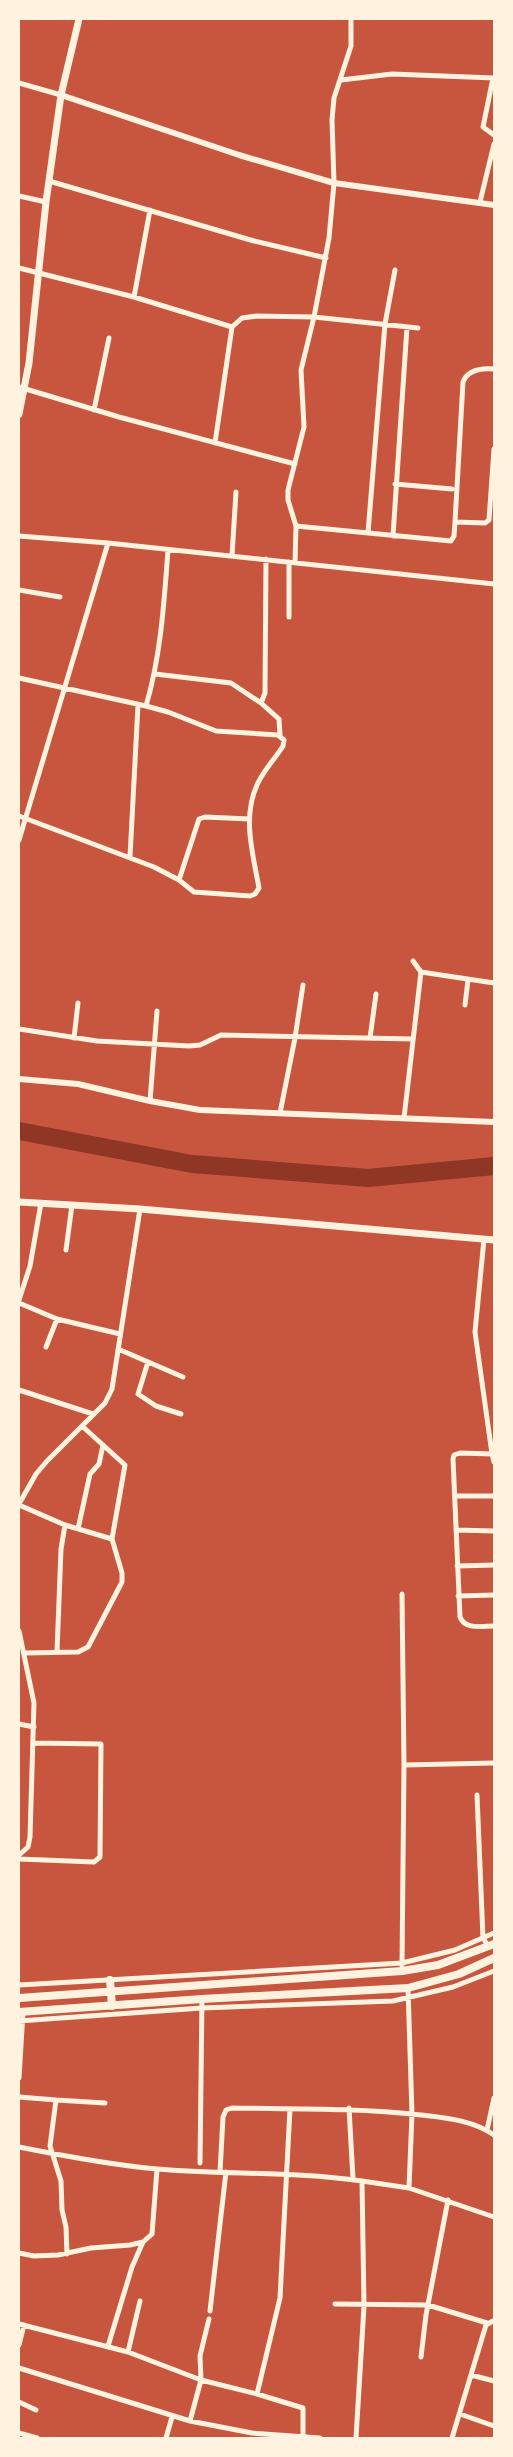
<svg xmlns="http://www.w3.org/2000/svg" width="513" height="2457" font-family="'Nunito Sans',sans-serif">
  <style>
    .lines { fill: none; stroke-linecap: round; stroke-linejoin: round }
    .river { stroke: #8f3625; stroke-width: 18 }
    .minor { stroke: #fff3e0; stroke-width: 5 }
    .tertiary { stroke: #fff3e0; stroke-width: 6 }
    .secondary { stroke: #fff3e0; stroke-width: 7 }
    .primary { stroke: #fff3e0; stroke-width: 8 }
  </style>
  <rect width="100%" height="100%" fill="#c8553d"/>
  <g class="lines">
    <path class="river" d="M 19,1131 L 192,1164 L 368,1178 L 494,1166"/>
    <path class="minor" d="M 493,78 L 483,127 L 494,135
      M 341,80 L 392,74 L 494,78
      M 19,83 L 61,95
      M 49,181 L 254,241 L 326,258
      M 19,196 L 46,202
      M 480,202 L 494,144
      M 19,268 L 134,297 L 232,327
      M 134,297 L 150,210
      M 19,387 L 119,417 L 295,464
      M 94,410 L 109,338
      M 215,443 L 232,327 L 242,318 L 257,316 L 314,317 L 418,328
      M 395,484 L 452,489
      M 455,522 L 463,382 C 468,369 482,368 494,369
      M 296,526 L 451,541 L 454,536 L 455,522 L 485,523 L 489,520 L 494,449
      M 368,533 L 385,324 L 395,270
      M 19,536 L 108,543 L 494,584
      M 393,536 L 407,327
      M 232,556 L 236,492
      M 266,559 L 265,693 L 261,703 L 279,719 L 280,735
      M 295,563 L 296,526 L 288,500 L 288,490 L 304,427 L 301,370 L 314,317 L 329,238 L 334,183 L 332,120 L 334,98 L 351,46 L 351,19
      M 19,590 L 60,597
      M 289,617 L 289,562
      M 155,674 L 231,683 L 261,703
      M 19,678 L 146,706 L 168,712 L 216,731 L 278,735 L 284,740 L 283,746 C 275,759 263,771 257,785 C 242,818 253,854 259,888 L 255,894 L 250,896 L 194,892 L 179,880 L 154,867 L 19,816
      M 146,706 C 161,655 164,603 168,550
      M 19,840 L 108,543
      M 130,857 L 138,705
      M 179,880 L 199,819 L 205,817 L 249,819
      M 413,961 L 421,972 L 494,983
      M 465,1005 L 468,980
      M 19,1029 L 97,1041 L 189,1046 L 200,1045 L 221,1035 L 413,1039
      M 74,1038 L 78,1003
      M 370,1038 L 376,994
      M 150,1101 L 157,1011
      M 280,1113 L 295,1038 L 303,985
      M 404,1118 L 421,972
      M 484,1239 L 475,1332 L 492,1454
      M 66,1250 L 72,1205
      M 19,1300 L 30,1266 L 41,1203
      M 19,1303 L 57,1319 L 120,1334
      M 46,1347 L 57,1319
      M 118,1349 L 183,1377
      M 148,1362 L 138,1394 L 156,1406 L 181,1414
      M 19,1390 L 93,1414
      M 494,1462 L 492,1454 L 460,1453 L 454,1455 L 453,1459 L 460,1617 C 465,1630 482,1626 494,1626
      M 455,1496 L 494,1496
      M 19,1504 L 36,1474 L 47,1461 L 105,1403 L 112,1389 L 140,1209
      M 19,1505 L 65,1525 L 112,1539
      M 78,1529 L 90,1474 L 99,1464 L 103,1445
      M 456,1530 L 494,1531
      M 457,1566 L 494,1565
      M 402,1594 L 404,1765 L 402,1966
      M 458,1596 L 494,1595
      M 19,1631 L 34,1703 L 30,1837 L 28,1847 L 19,1855
      M 57,1652 L 61,1549 L 65,1525
      M 24,1653 L 78,1652 L 88,1647 L 122,1582 L 122,1573 L 112,1539 L 125,1465 L 82,1426
      M 19,1724 L 34,1727
      M 404,1765 L 494,1763
      M 477,1795 L 483,1938 L 488,1946
      M 19,1859 L 94,1862 L 100,1857 L 101,1744 L 34,1743
      M 19,1985 L 402,1963 L 455,1950 L 494,1933
      M 19,2021 L 202,2008 L 393,2001 L 453,1987 L 494,1971
      M 19,2078 L 23,2012
      M 19,2097 L 56,2100 L 50,2146 L 61,2181 L 62,2210 L 66,2227 L 67,2254
      M 56,2100 L 105,2103
      M 349,2108 L 353,2179
      M 487,2130 L 494,2098
      M 19,2147 C 64,2156 111,2165 157,2169 C 225,2175 294,2171 362,2181
      M 200,2163 L 202,1999
      M 220,2172 L 223,2117 L 226,2110 L 232,2108 C 295,2109 358,2108 421,2115 C 445,2118 473,2120 494,2135
      M 409,2188 L 494,2217
      M 19,2253 L 34,2256 L 58,2255 L 91,2248 L 130,2245 L 143,2242 L 152,2234 L 157,2169
      M 335,2304 L 428,2305 L 487,2323
      M 210,2311 L 226,2172
      M 209,2319 L 200,2356 L 201,2380 L 257,2394 L 303,2408 L 303,2437
      M 19,2324 L 128,2352 L 201,2380 L 190,2421
      M 19,2345 L 24,2325
      M 108,2346 L 132,2267 L 143,2242
      M 128,2352 L 140,2301
      M 421,2357 L 426,2315 L 448,2200
      M 19,2368 L 190,2421 L 252,2433 L 320,2438
      M 471,2375 L 494,2381
      M 257,2394 L 280,2298 L 290,2109
      M 19,2402 L 36,2410
      M 460,2414 L 494,2426
      M 19,2433 L 37,2438
      M 166,2438 L 172,2417
      M 356,2438 L 364,2306 L 362,2181 L 409,2188 L 412,2114 L 408,1988
      M 452,2438 L 486,2325 L 493,2321"/>
    <path class="tertiary" d="M 61,95 L 239,155 L 334,183 L 494,205
      M 19,1079 L 78,1084 L 150,1101 L 200,1110 L 494,1122"/>
    <path class="secondary" d="M 19,414 L 29,363 L 46,202 L 61,95 L 79,19
      M 19,1202 L 140,1209 L 494,1240"/>
    <path class="primary" d="M 110,1980 L 112,2006
      M 19,1998 L 402,1971 L 438,1965 L 494,1944
      M 19,2012 L 202,1999 L 408,1988 L 459,1974 L 494,1958"/>
  </g>
  <rect width="513" height="2457" fill="none" stroke="#fff3e0" stroke-width="40"/>
</svg>
